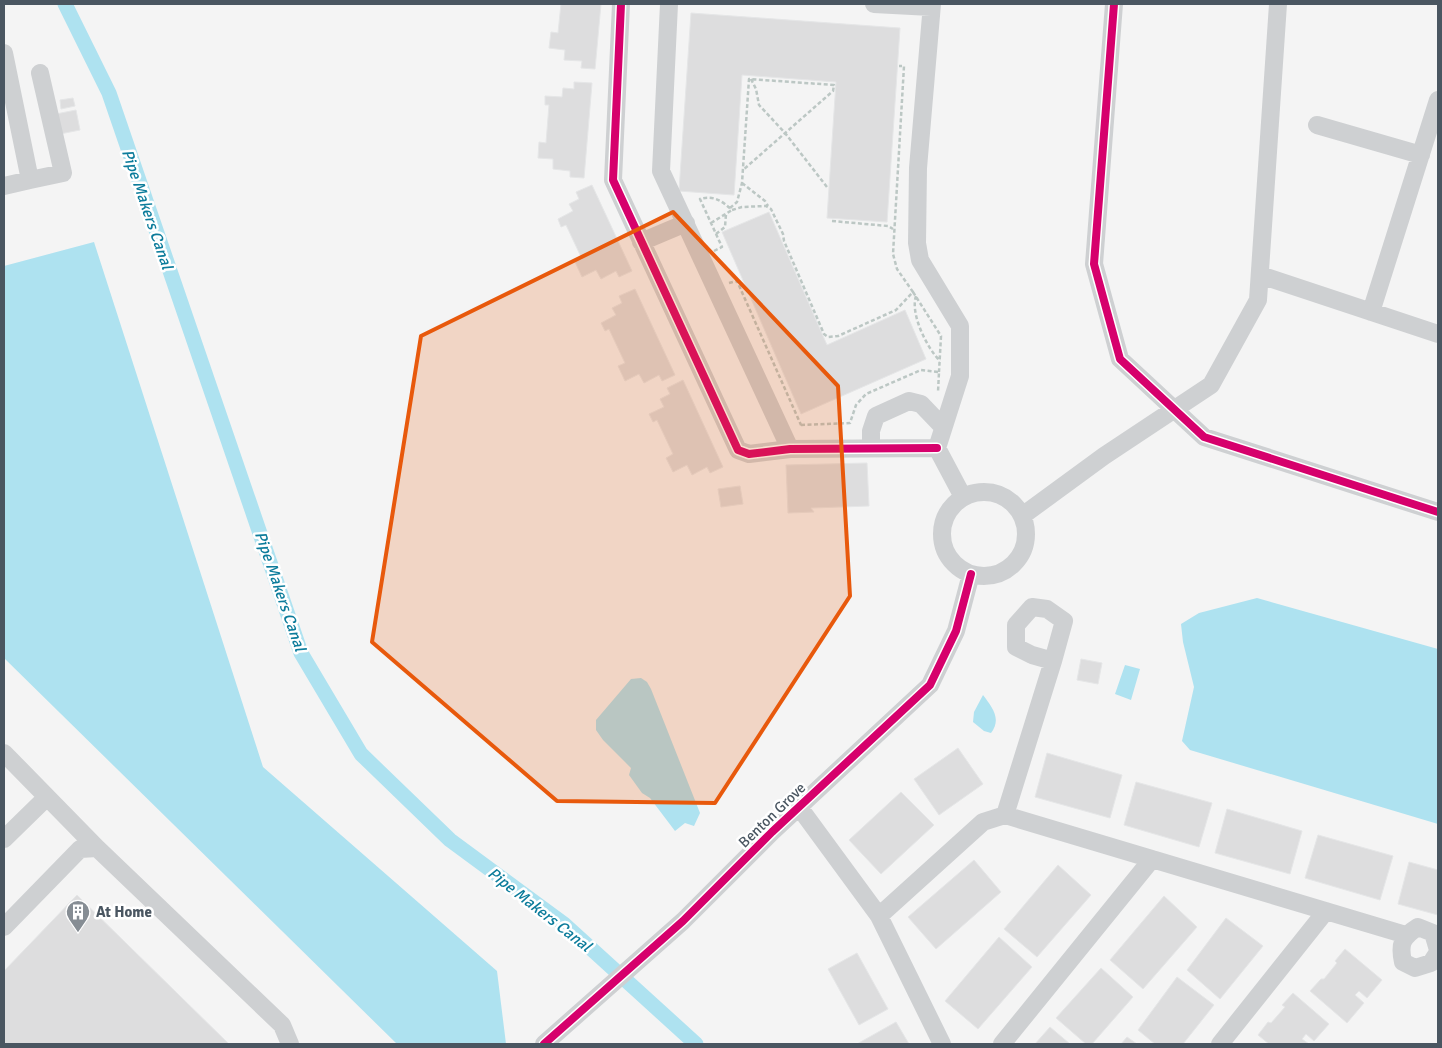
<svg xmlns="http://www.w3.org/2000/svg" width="1442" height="1048" font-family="Signika,sans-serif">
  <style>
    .water { fill: #aee2f0 }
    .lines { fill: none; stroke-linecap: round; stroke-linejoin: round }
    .canal { stroke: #aee2f0; stroke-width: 15 }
    .building { fill: #ddddde; stroke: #e5e6e7 }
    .path { stroke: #bcc7c4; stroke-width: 2.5; stroke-dasharray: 4 2.5; stroke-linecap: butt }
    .minor { stroke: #ced0d2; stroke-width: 18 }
    .cycleway-casing { stroke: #fff; stroke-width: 11 }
    .cycleway { stroke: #d6006c; stroke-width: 8 }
    .marked { fill: #e8590c; fill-opacity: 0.2; stroke: #e8590c; stroke-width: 4; stroke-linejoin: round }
    .labels { text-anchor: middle; stroke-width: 5; stroke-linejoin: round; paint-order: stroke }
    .street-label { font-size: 15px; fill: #4a5661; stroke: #fff }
    .poi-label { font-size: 15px; font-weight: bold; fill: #4a5661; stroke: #fff; text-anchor: start }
    .water-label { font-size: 16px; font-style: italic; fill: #0c7c9b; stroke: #fff }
  </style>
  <rect width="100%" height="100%" fill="#f4f4f4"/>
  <path class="water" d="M 94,242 L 263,767 L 497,971 L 506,1044 L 397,1044 L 4,658 L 4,266 Z
    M 1257,598 L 1438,649 L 1438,824 L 1190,750 L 1182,741 L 1194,687 L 1183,642 L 1181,624 L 1199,613 Z
    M 1125,665 L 1140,669 L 1131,700 L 1115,694 Z
    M 641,678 L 647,682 L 651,689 L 700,813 L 694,826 L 685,823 L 675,831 L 650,798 L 642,793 L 629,775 L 631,768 L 603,740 L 596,730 L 596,720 L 631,679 Z
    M 983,695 C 992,707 1002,719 991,733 L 984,731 L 973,722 L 974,712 Z"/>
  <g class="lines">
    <path class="canal" d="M 65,4 L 109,93 L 301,653 L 361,754 L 450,840 L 564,924 L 696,1044"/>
  </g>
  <path class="building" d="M 561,4 L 601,4 L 595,69 L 581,68 L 582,61 L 564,60 L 565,50 L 549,48 L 551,32 L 558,33 Z
    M 691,13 L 900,28 L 887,222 L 827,218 L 836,82 L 742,75 L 734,195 L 679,191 Z
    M 574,82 L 592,83 L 584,178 L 570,177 L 570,171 L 553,169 L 553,159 L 538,158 L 539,142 L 546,143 L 549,105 L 545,105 L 545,96 L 562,97 L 563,88 L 574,89 Z
    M 73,98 L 75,106 L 61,109 L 60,100 Z
    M 76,110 L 80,130 L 60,134 L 56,114 Z
    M 592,185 L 632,271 L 619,277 L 616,271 L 601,279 L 596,270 L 582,277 L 575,262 L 582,259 L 566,225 L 561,227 L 558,219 L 573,211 L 569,204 L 579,199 L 576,192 Z
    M 769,212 L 827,345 L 905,310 L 926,359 L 801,414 L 722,232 Z
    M 635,289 L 675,375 L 662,381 L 659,375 L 644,383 L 639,374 L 625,381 L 618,366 L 625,363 L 609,329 L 605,331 L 601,323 L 616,315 L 612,308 L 622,303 L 619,296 Z
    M 683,380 L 723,467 L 710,473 L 707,467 L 692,475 L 687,465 L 673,472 L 666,458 L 673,454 L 657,420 L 653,422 L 649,414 L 664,407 L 660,399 L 670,394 L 667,388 Z
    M 867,463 L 869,506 L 811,508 L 814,512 L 788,513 L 786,465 Z
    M 740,486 L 743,504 L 721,507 L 718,489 Z
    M 1081,659 L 1102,663 L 1098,684 L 1077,680 Z
    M 958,748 L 983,784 L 939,815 L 914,779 Z
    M 1047,753 L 1122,775 L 1110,818 L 1035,797 Z
    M 1136,782 L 1212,803 L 1199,847 L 1124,825 Z
    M 901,792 L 934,825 L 881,874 L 849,840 Z
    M 1227,809 L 1302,831 L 1290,874 L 1215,853 Z
    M 1318,835 L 1393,856 L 1380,900 L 1305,878 Z
    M 974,860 L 1001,892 L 936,949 L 908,917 Z
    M 1409,862 L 1438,870 L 1438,915 L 1398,904 Z
    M 1058,865 L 1091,895 L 1037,957 L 1004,929 Z
    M 77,895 L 229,1044 L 6,1044 L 4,1042 L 4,971 Z
    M 1164,896 L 1197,927 L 1143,989 L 1110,960 Z
    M 1226,918 L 1263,946 L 1220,999 L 1187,970 Z
    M 999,937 L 1032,967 L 978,1029 L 945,1001 Z
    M 1345,949 L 1382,980 L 1367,998 L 1359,991 L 1355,995 L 1364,1003 L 1347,1023 L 1310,991 L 1321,979 L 1324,979 L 1337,963 L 1335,961 Z
    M 857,953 L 888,1009 L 859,1025 L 828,969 Z
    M 1101,968 L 1133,997 L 1092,1044 L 1086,1044 L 1056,1018 Z
    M 1177,977 L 1214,1005 L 1183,1044 L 1155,1044 L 1138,1030 Z
    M 1293,993 L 1329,1024 L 1314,1041 L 1306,1034 L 1302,1039 L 1309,1044 L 1269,1044 L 1258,1035 L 1268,1022 L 1271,1023 L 1285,1007 L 1282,1005 Z
    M 896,1022 L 909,1044 L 857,1044 Z
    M 1050,1027 L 1070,1044 L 1035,1044 Z
    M 1127,1037 L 1137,1044 L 1121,1044 Z"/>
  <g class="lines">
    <path class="path" d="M 751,79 L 756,89 L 759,105 L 785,133 L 827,187
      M 742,183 L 765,201 L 768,206
      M 730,208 L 737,202 L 742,183 L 749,79 L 834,85 L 833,91 L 743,170
      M 832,221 L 888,226 L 893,229
      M 711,223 L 732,210
      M 716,234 L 725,227 L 726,214
      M 714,251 L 722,247 L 700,199 C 714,195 722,201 732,210 L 742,207 L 766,206 L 771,209 L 783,234 L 784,241 L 824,334 L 828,337 L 838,336 L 896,310 L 913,292 L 897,269 L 893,254 L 904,66 L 899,66
      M 729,283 L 737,281 L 801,425 L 800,426
      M 913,292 L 941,336 L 939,372
      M 916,296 C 910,314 927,348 940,361
      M 801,425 L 850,423 L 856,405 L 866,394 L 921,370 L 939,372 L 938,392"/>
    <path class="minor" d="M 621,4 L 613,180 L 738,450 L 749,454 L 790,449 L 937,448
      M 669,4 L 661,171 L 790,449
      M 874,4 L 931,7
      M 932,4 L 918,168 L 917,243 L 920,260 L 960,326 L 960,376 L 937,448 L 963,497
      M 1114,4 L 1094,264 L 1120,359 L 1204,437 L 1438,512
      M 4,53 L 30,180 L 4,186
      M 1317,125 L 1421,155
      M 30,180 L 63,173 L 40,73
      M 641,242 L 686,223
      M 1260,275 L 1438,334
      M 1371,312 L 1438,100
      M 871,448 L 871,431 L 876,416 L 909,401 L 921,404 L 943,427
      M942 534a42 42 0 1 1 84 0a42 42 0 1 1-84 0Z
      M 1022,516 L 1104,456 L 1211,385 L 1258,300 L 1278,4
      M 4,753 L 97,848
      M 799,807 L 879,916 L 942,1044
      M 1005,815 L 1053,661 L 1064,621 L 1047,609 L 1032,607 L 1016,625 L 1016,647 L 1032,655 L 1053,661
      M 4,839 L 47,797
      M 879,916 L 983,822 L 1005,815 L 1406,935
      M 4,927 L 80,849 L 97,848 L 282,1025 L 290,1044
      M 1438,950 L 1433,933 L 1418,927 C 1402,937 1399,944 1403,962 L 1415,968 L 1431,963 L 1438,952
      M 544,1044 L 683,921 L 772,832 L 930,685 L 956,631 L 971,574
      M 1002,1044 L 1152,859
      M 1220,1044 L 1326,911"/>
    <g class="cycleway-casing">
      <path id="cycleway" d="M 621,4 L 613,180 L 738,450 L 749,454 L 790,449 L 937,448
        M 1114,4 L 1094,264 L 1120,359 L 1204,437 L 1438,512
        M 544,1044 L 683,921 L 772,832 L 930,685 L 956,631 L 971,574"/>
    </g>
    <use href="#cycleway" class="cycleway"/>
  </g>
  <path class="marked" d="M 673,212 L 838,386 L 850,596 L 715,803 L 557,801 L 372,642 L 421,336 Z"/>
  <defs>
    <g id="building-pin" transform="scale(1.25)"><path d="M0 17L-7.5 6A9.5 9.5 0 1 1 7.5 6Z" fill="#868d94" stroke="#fff"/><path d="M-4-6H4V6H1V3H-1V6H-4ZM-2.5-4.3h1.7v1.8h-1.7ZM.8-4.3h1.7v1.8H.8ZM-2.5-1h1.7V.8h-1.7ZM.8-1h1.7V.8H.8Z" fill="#fff"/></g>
  </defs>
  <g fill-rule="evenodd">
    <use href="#building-pin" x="78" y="912"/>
  </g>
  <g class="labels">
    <g class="street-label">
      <text transform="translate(772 815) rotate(-44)" y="5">Benton Grove</text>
    </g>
    <g class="poi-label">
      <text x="96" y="917">At Home</text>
    </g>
    <g class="water-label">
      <text transform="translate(148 209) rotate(71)" y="6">Pipe Makers Canal</text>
      <text transform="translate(281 591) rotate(71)" y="6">Pipe Makers Canal</text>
      <text transform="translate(540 909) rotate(38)" y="6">Pipe Makers Canal</text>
    </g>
  </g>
  <rect width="1442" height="1048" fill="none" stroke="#4a5661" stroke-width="10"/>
</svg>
